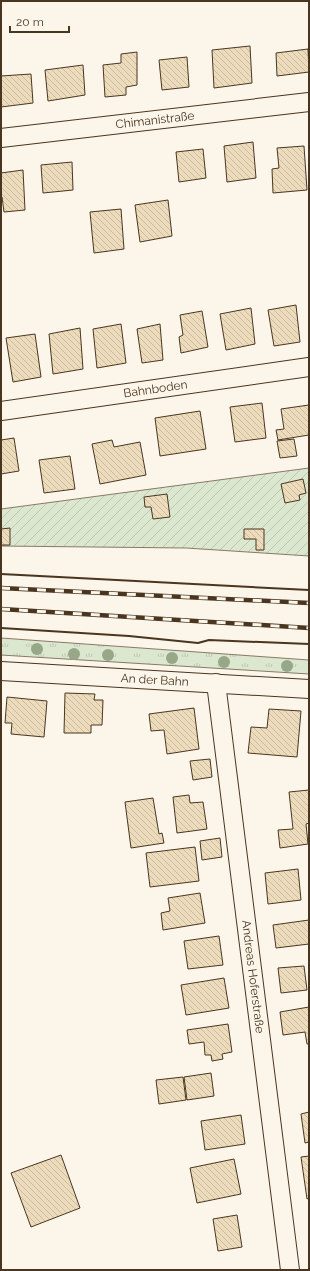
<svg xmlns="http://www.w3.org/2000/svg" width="310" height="1271" font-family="Raleway,sans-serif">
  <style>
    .grass { fill: url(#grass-tufts); stroke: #887966 }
    .garden { fill: url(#garden-furrows); stroke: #887966 }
    .building { fill: url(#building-back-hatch); stroke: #4a3520 }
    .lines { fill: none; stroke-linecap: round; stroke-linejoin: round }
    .minor-casing { stroke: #4a3520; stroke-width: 20 }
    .minor { stroke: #fbf6e9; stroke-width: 18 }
    .rail-casing { stroke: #4a3520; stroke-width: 4.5 }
    .rail { stroke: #fbf6e9; stroke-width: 3; stroke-dasharray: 9; stroke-linecap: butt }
    .wall { stroke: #4a3520; stroke-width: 2 }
    .tree { fill: #96a887 }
    .labels { text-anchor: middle; stroke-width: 3; stroke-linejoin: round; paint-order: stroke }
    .street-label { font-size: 12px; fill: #4a3520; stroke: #fbf6e9 }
  </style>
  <defs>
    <pattern id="grass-tufts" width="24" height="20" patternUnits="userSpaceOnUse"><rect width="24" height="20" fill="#dce7d0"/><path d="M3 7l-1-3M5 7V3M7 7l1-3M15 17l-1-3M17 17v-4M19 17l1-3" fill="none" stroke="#bec7b2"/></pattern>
    <pattern id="garden-furrows" width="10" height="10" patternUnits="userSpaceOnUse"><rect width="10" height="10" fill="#dce7d0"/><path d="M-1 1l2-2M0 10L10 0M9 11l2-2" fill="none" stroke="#bec7b2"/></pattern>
    <pattern id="building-back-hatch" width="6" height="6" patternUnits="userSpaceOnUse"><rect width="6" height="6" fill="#ecdcbc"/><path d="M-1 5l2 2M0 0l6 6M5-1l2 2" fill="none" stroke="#ccbda1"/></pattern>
  </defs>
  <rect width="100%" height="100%" fill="#fbf6e9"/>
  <path class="grass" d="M 1,638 L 309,660 L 309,674 L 1,655 Z"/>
  <path class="garden" d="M 309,468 L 309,556 L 186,548 L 1,546 L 1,509 Z"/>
  <path class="building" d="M 250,46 L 252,83 L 214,88 L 212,50 Z
    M 308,49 L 309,72 L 277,76 L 276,53 Z
    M 137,52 L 137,85 L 126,87 L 126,95 L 105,97 L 103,65 L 121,63 L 121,54 Z
    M 187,57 L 189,87 L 162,90 L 159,60 Z
    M 83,65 L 85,95 L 48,101 L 45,70 Z
    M 31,74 L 33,103 L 1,107 L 1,76 Z
    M 253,142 L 256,178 L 227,182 L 224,146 Z
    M 304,146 L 307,190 L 273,193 L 272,169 L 279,168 L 277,148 Z
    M 203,149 L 206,178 L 179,182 L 176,152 Z
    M 72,162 L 73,190 L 43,193 L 41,165 Z
    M 23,170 L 25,210 L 4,212 L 2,197 L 1,197 L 1,173 Z
    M 168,200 L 172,236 L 140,242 L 135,205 Z
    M 121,209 L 124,249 L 94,253 L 90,212 Z
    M 296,305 L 300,342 L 274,346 L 268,310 Z
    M 251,308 L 255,344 L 226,350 L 220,314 Z
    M 202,311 L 208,347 L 181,353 L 179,337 L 183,335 L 180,315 Z
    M 121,324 L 126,363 L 97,368 L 93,329 Z
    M 160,324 L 163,360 L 142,363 L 137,329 Z
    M 80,328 L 83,369 L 53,374 L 49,334 Z
    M 35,334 L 41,377 L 13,382 L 6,338 Z
    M 262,403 L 266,438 L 235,442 L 230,407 Z
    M 309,405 L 309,435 L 278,440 L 276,430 L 284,429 L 281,409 Z
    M 200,411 L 206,449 L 160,456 L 155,418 Z
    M 14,438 L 19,471 L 1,474 L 1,440 Z
    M 294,439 L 297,456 L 280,458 L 277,441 Z
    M 112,440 L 114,447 L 140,442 L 146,475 L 100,484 L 92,444 Z
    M 70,456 L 75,489 L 44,493 L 39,460 Z
    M 303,479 L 306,493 L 299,495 L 300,500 L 285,503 L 281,484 Z
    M 167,494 L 170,517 L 153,519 L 151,507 L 145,507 L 144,497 Z
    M 10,528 L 10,545 L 1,545 L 1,529 Z
    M 244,529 L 264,529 L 264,550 L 256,550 L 256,539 L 244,539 Z
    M 65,693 L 95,694 L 94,700 L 103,700 L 102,725 L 91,725 L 91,733 L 64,733 Z
    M 7,697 L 47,701 L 44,737 L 11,734 L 12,723 L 5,723 Z
    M 194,708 L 199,749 L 167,754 L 164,730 L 151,731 L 149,714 Z
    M 269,709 L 301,711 L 297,757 L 248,753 L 251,727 L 267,728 Z
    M 210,759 L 212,777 L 193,780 L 190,761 Z
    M 309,790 L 309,823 L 306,824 L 308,844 L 280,848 L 278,830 L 293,829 L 289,792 Z
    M 189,795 L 190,803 L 203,802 L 207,829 L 177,833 L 173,797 Z
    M 153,798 L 159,834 L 162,833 L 164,843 L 131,848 L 125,802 Z
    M 220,838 L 222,857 L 202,860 L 200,841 Z
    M 195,847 L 199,881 L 150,887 L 146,853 Z
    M 298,869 L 301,900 L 268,904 L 265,873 Z
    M 200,893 L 205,923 L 163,930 L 161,913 L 170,911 L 168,898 Z
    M 309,920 L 309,944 L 276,948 L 273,925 Z
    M 219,936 L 223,965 L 188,969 L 184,941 Z
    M 304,966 L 307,990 L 281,993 L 278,968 Z
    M 224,978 L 229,1008 L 186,1015 L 181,985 Z
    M 309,1007 L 309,1044 L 307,1044 L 305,1032 L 283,1035 L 280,1012 Z
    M 228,1024 L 232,1052 L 222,1054 L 223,1059 L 212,1061 L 211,1055 L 205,1055 L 204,1042 L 189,1044 L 187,1030 Z
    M 211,1073 L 214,1096 L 187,1100 L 184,1077 Z
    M 183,1077 L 186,1100 L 159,1104 L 156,1080 Z
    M 309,1112 L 309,1142 L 305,1143 L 301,1114 Z
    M 241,1115 L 245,1144 L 205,1150 L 201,1121 Z
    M 61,1155 L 80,1208 L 31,1227 L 11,1173 Z
    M 309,1156 L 309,1198 L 307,1199 L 301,1157 Z
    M 234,1159 L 241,1194 L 197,1203 L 190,1168 Z
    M 237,1215 L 242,1247 L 218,1251 L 213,1219 Z"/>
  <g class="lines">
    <g class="minor-casing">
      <g id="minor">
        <path id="s1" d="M 1,138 L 309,102"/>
        <path id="s2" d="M 1,411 L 309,367"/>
        <path id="s3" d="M 1,671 L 309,689"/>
        <path id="s4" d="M 216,683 L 290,1270"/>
      </g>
    </g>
    <use href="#minor" class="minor"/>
    <g class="rail-casing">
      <path id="rail" d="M 1,588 L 309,603
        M 1,609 L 309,628"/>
    </g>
    <use href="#rail" class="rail"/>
    <path class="wall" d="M 1,574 L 309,590
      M 1,628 L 129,636 L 198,643 L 209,640 L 309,644"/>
  </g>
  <g class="tree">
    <circle cx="37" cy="649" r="6"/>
    <circle cx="74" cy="654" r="6"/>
    <circle cx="108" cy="655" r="6"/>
    <circle cx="172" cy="658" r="6"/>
    <circle cx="224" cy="662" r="6"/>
    <circle cx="287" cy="666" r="6"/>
  </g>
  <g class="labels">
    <g class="street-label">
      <text dy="4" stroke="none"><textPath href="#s1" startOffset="155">Chimanistraße</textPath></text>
      <text dy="4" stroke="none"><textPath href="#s2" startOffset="156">Bahnboden</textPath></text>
      <text dy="4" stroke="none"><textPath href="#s3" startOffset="154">An der Bahn</textPath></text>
      <text dy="4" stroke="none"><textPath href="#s4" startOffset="296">Andreas Hoferstraße</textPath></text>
    </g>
  </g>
  <rect width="310" height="1271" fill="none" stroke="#4a3520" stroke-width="4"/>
  <path d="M10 26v6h59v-6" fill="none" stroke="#4a3520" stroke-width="2"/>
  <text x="16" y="26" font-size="12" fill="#4a3520" stroke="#fbf6e9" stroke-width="3" paint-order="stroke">20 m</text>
</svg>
